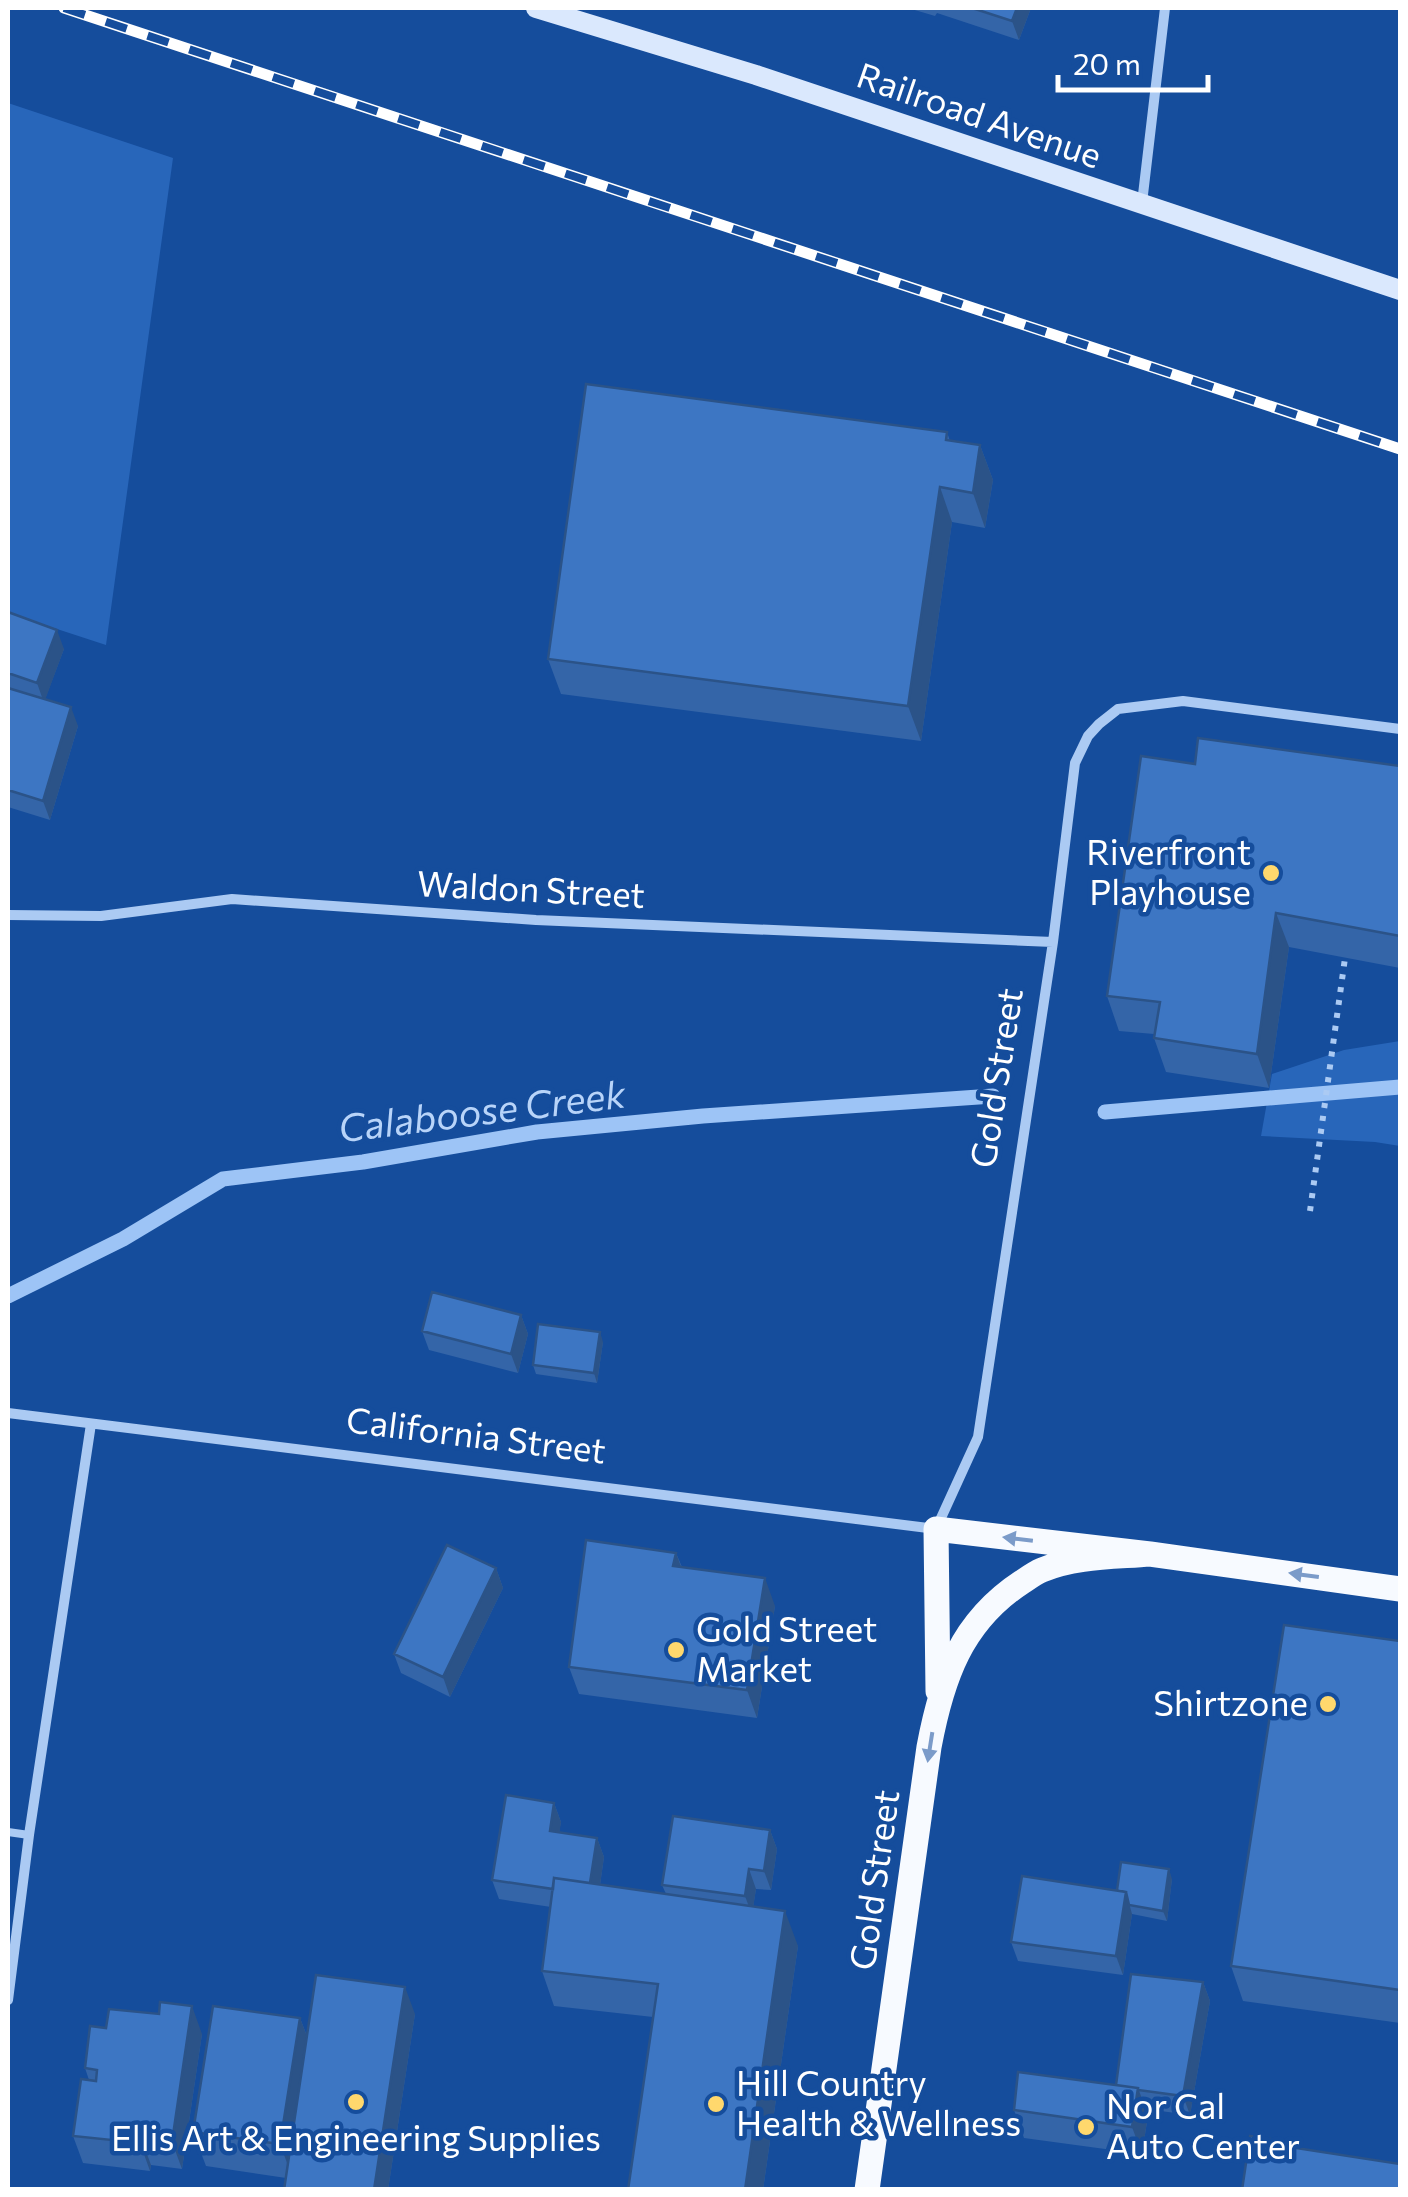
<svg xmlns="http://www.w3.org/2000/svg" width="1408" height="2197" font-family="Commissioner,sans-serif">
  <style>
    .green { fill: #2866ba }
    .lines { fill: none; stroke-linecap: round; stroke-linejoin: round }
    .stream { stroke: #9dc4f6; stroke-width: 15 }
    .path { stroke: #abcaf3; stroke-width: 6; stroke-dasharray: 5 8; stroke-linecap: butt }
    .lane { stroke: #abcaf3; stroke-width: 8 }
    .street { stroke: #abcaf3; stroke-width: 10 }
    .secondary { stroke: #dae8fd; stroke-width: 20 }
    .primary { stroke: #f7faff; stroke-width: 25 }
    .rail-casing { stroke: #fff; stroke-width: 11 }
    .rail { stroke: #154d9c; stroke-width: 8; stroke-dasharray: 22; stroke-linecap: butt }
    .wall { fill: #3465a8 }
    .shaded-wall { fill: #2b5388 }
    .building { fill: #3d76c3; stroke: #2b5388; stroke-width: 2.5 }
    .oneway { fill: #7b9bc9 }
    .poi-dot { fill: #ffd86d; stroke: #154d9c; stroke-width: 4 }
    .labels { text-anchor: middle; stroke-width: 9; stroke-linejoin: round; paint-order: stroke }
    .street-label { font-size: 35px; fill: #fff; stroke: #154d9c }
    .poi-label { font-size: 35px; fill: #fff; stroke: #154d9c; text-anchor: start }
    .water-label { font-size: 38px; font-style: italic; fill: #b8d4f9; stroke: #154d9c }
  </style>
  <rect width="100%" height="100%" fill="#154d9c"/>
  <path class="green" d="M 8,103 L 173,158 L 106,645 L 8,613 Z
    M 1400,1041 L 1400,1146 L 1375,1142 L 1261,1136 L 1272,1074 L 1344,1050 Z"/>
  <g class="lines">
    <path class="stream" d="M 1105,1112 L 1400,1087
      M 8,1296 L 123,1239 L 223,1179 L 363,1162 L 537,1132 L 703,1116 L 993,1096"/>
    <path class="path" d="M 1310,1211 L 1345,958"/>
    <path class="lane" d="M 8,1832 L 29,1835"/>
    <path class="street" d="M 1142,203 L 1165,8
      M 8,915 L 101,916 L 232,899 L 536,920 L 1053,942
      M 8,1413 L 936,1529 L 978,1437 L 1053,942 L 1075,763 L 1088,736 L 1099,724 L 1118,709 L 1183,701 L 1400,729
      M 8,2000 L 29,1835 L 91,1424"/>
    <path class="secondary" d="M 536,8 L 756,75 L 1400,290"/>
    <path class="primary" d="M 938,1691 L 936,1529 L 1150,1554 L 1400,1589
      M 867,2190 L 929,1747 C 942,1678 961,1622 1022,1582 C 1028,1578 1035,1573 1042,1570 C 1075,1556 1115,1557 1150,1554"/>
    <g class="rail-casing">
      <path id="rail" d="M 64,8 L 1400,449"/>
    </g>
    <use href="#rail" class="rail"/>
  </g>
  <path class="wall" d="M 908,8 L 1031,8 L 1019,40 L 937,13 L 935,16 Z
    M 947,432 L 950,441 L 980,445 L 993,480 L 985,528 L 952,522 L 921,741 L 561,694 L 548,659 Z
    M 8,612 L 64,649 L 45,699 L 78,726 L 50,820 L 8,807 Z
    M 1195,764 L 1400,766 L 1400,968 L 1289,947 L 1269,1088 L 1166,1072 L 1154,1038 L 1154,1034 L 1119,1031 L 1107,996 Z
    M 521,1315 L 528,1334 L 518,1373 L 429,1350 L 422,1331 Z
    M 603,1342 L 597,1383 L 536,1374 L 533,1365 Z
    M 676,1553 L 682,1567 L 775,1606 L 757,1718 L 579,1694 L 569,1667 Z
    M 496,1568 L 503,1588 L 450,1697 L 401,1673 L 394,1654 Z
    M 1400,1641 L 1400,2023 L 1243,2001 L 1231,1966 Z
    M 554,1803 L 561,1822 L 559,1832 L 597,1838 L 604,1857 L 600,1885 L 666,1894 L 662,1885 L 770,1830 L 777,1849 L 771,1890 L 756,1889 L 753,1907 L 798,1946 L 763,2190 L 628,2190 L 653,2017 L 554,2006 L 542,1971 L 551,1907 L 499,1899 L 492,1880 Z
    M 1172,1879 L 1167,1921 L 1132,1914 L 1123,1975 L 1018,1961 L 1011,1942 L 1117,1890 Z
    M 1203,1982 L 1210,2001 L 1190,2115 L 1146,2109 L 1148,2115 L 1142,2154 L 1024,2138 L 1014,2110 L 1116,2085 Z
    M 415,2014 L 388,2190 L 284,2190 L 286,2178 L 206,2166 L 193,2132 L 300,2018 L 307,2036 Z
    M 106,2028 L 202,2034 L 182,2169 L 151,2165 L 150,2171 L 83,2163 L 73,2136 L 89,2080 L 85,2068 Z"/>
  <path class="shaded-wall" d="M 1017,8 L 1031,8 L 1019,40 L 1012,21 Z
    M 980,445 L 993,480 L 985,528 L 973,493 Z
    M 940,487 L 952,522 L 921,741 L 908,706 Z
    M 57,630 L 64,649 L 44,703 L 37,683 Z
    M 71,707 L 78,726 L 50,820 L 43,801 Z
    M 1276,913 L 1289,947 L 1269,1088 L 1257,1054 Z
    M 521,1315 L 528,1334 L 518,1373 L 511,1354 Z
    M 600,1332 L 603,1342 L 597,1383 L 594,1373 Z
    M 676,1553 L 686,1580 L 673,1566 Z
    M 496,1568 L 503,1588 L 450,1697 L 443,1677 Z
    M 765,1578 L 775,1606 L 757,1718 L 747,1690 Z
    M 554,1803 L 561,1822 L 557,1850 L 550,1831 Z
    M 770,1830 L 777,1849 L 771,1890 L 764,1871 Z
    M 597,1838 L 604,1857 L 596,1913 L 589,1894 Z
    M 749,1869 L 756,1889 L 752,1915 L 745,1896 Z
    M 1169,1869 L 1172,1879 L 1167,1921 L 1163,1911 Z
    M 1126,1892 L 1132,1914 L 1123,1975 L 1116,1956 Z
    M 785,1911 L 798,1946 L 763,2190 L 745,2190 Z
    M 1203,1982 L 1210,2001 L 1190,2115 L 1183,2096 Z
    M 405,1987 L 415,2014 L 388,2190 L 374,2190 Z
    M 192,2006 L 202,2034 L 182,2169 L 172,2142 Z
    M 300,2018 L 313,2052 L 293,2179 L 280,2144 Z
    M 1138,2088 L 1148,2115 L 1142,2154 L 1132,2127 Z
    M 141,2138 L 151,2165 L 150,2171 L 140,2143 Z"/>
  <path class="building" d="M 972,8 L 1017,8 L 1012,21 Z
    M 586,384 L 947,432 L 946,440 L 980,445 L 973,493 L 940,487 L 908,706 L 548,659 Z
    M 8,612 L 57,630 L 37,683 L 8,673 Z
    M 8,688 L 71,707 L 43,801 L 8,790 Z
    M 1198,738 L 1400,766 L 1400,936 L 1276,913 L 1257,1054 L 1154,1038 L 1160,1002 L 1107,996 L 1141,756 L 1195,764 Z
    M 432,1292 L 521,1315 L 511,1354 L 422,1331 Z
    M 538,1324 L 600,1332 L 594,1373 L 533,1365 Z
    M 586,1540 L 676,1553 L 673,1566 L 765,1578 L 747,1690 L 569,1667 Z
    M 447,1545 L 496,1568 L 443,1677 L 394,1654 Z
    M 1284,1625 L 1400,1641 L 1400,1990 L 1231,1966 Z
    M 506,1795 L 554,1803 L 550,1831 L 597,1838 L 590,1883 L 554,1878 L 553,1889 L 492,1880 Z
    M 673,1816 L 770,1830 L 764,1871 L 749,1869 L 745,1896 L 662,1885 Z
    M 1121,1862 L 1169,1869 L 1163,1911 L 1129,1905 L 1126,1892 L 1117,1890 Z
    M 1022,1876 L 1126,1892 L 1116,1956 L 1011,1942 Z
    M 554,1878 L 785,1911 L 745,2190 L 628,2190 L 658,1984 L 542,1971 Z
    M 1131,1974 L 1203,1982 L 1183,2096 L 1138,2090 L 1138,2088 L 1116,2085 Z
    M 316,1975 L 405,1987 L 374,2190 L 284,2190 Z
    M 160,2002 L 192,2006 L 172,2142 L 141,2138 L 140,2143 L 73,2136 L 81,2079 L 96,2081 L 97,2070 L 85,2068 L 90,2026 L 106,2028 L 109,2009 L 159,2014 Z
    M 213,2006 L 300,2018 L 280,2144 L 193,2132 Z
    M 1018,2072 L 1138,2088 L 1132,2127 L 1014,2110 Z
    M 1250,2136 L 1297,2143 L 1296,2148 L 1400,2164 L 1400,2190 L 1242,2190 Z"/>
  <defs><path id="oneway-solid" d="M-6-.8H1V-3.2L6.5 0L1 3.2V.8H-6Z" transform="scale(2.5)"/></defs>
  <g class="oneway">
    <use href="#oneway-solid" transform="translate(1018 1539) rotate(-173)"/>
    <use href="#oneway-solid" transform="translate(1304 1575) rotate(-172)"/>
    <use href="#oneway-solid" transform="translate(930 1747) rotate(99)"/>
  </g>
  <g class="poi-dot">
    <circle cx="1271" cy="873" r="10"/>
    <circle cx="676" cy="1650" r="10"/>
    <circle cx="1328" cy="1704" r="10"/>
    <circle cx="356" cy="2102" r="10"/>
    <circle cx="716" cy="2104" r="10"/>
    <circle cx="1086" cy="2127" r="10"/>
  </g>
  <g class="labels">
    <g class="street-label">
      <text transform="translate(979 116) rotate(19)" y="12">Railroad Avenue</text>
      <text transform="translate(531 890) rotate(3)" y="12">Waldon Street</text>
      <text transform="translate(997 1078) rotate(-81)" y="12">Gold Street</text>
      <text transform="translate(476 1436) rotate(7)" y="12">California Street</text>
      <text transform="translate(875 1880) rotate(-82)" y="12">Gold Street</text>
    </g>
    <g class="poi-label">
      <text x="1251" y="865" text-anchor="end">Riverfront<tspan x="1251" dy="40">Playhouse</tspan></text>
      <text x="696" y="1642">Gold Street<tspan x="696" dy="40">Market</tspan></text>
      <text x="1308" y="1716" text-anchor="end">Shirtzone</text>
      <text x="736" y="2096">Hill Country<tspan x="736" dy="40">Health &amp; Wellness</tspan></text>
      <text x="1106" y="2119">Nor Cal<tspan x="1106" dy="40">Auto Center</tspan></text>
      <text x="356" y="2151" text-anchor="middle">Ellis Art &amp; Engineering Supplies</text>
    </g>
    <g class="water-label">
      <text transform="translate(482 1112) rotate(-7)" y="13">Calaboose Creek</text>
    </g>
  </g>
  <rect width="1408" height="2197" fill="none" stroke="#ffffff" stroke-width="20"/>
  <path d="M1058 75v15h150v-15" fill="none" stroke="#ffffff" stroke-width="5"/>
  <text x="1073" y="75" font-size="30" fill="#ffffff" stroke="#154d9c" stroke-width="8" paint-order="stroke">20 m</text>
</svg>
